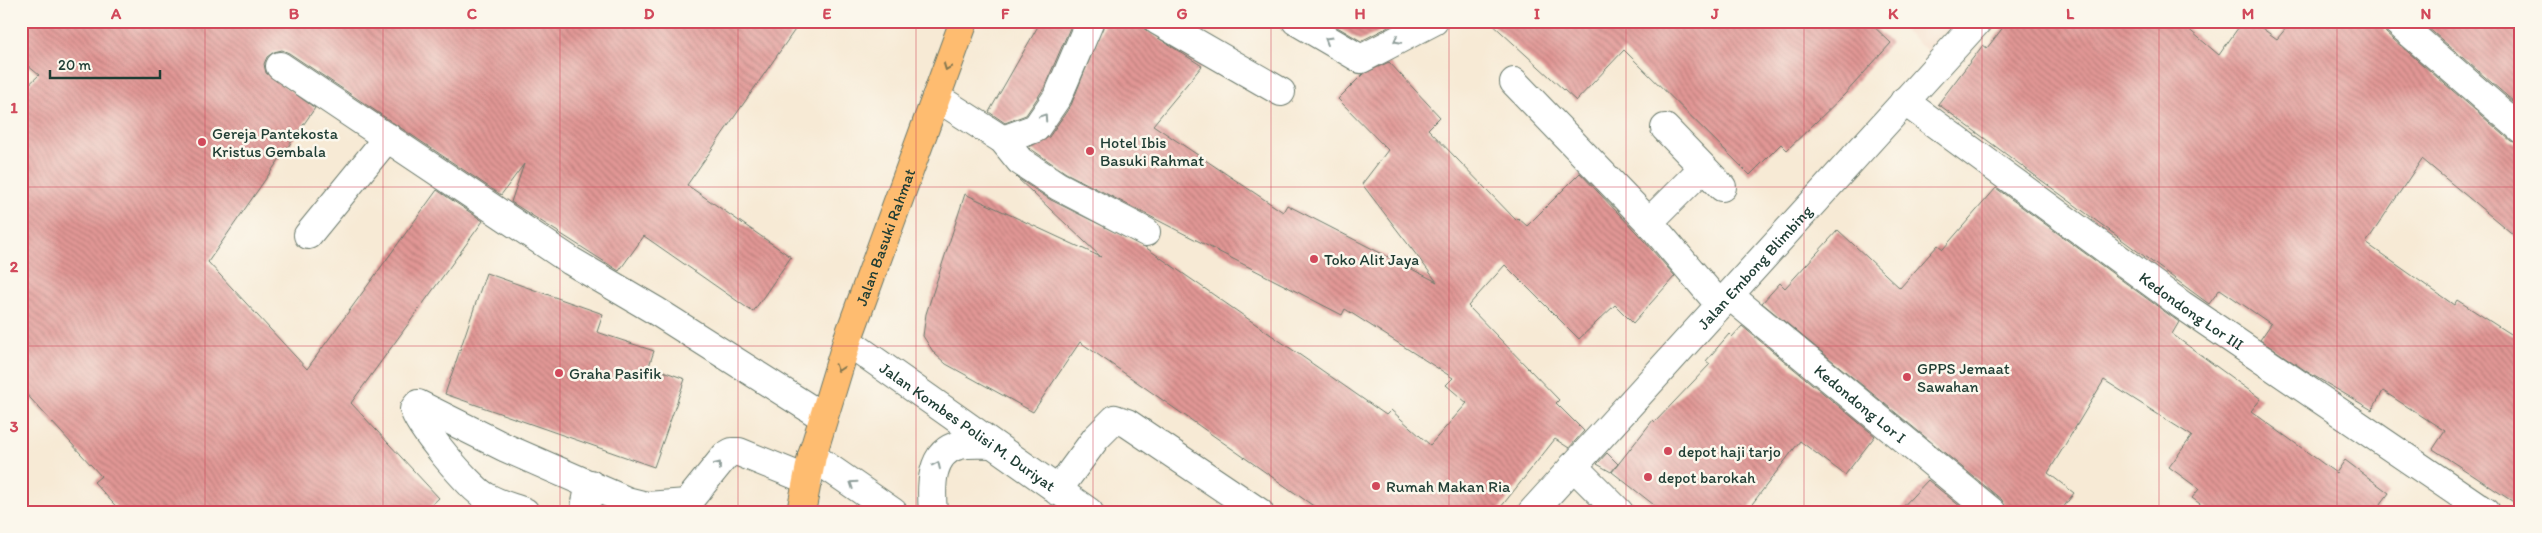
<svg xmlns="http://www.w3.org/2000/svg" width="2542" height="533" font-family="Itim,sans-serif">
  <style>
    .built { fill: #f3d4bf }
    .building { fill: url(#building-back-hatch) }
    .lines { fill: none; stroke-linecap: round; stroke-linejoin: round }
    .minor-casing { stroke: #6b7a6c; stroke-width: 30 }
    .major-casing { stroke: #6b7a6c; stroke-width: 30 }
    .minor { stroke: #fff; stroke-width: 28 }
    .major { stroke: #febc70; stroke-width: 28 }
    .oneway { stroke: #8f9e9a }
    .oneway2 { stroke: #83764f }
    .grid { fill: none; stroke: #d1495b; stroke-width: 1; stroke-opacity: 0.55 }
    .poi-dot { fill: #d1495b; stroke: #fbf7ec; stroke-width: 2 }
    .labels { text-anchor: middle; stroke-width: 5; stroke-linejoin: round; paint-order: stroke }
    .poi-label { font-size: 16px; fill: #1f3d34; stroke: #fbf7ec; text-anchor: start }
    .street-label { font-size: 16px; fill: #1f3d34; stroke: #fbf7ec }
    .neatline { fill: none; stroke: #d1495b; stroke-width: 2 }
    .grid-label { font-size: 16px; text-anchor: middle; font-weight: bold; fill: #d1495b }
  </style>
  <defs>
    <pattern id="building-back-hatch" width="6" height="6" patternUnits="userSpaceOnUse" patternTransform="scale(1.25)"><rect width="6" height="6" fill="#e29795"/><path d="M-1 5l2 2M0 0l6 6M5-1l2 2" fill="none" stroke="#b77c7a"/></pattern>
  </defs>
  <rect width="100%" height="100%" fill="#fbf7ec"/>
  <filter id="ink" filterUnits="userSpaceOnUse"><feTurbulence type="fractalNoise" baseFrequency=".02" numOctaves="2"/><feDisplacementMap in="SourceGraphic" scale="10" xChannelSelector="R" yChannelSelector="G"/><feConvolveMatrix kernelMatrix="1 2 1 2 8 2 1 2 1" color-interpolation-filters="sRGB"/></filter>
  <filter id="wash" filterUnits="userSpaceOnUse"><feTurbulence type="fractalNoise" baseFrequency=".0096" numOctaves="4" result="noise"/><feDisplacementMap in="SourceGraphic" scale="20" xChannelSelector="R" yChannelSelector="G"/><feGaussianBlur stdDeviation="1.12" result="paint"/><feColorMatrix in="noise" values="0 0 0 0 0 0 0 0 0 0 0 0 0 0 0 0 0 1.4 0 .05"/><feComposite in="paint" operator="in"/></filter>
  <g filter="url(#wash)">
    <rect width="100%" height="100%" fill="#f7ead5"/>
    <path class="built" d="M 1894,21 L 1963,21 L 1932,55 Z"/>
    <g id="blocks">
      <path class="building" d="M 21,21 L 801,21 L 687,185 L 791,257 L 753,312 L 644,236 L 619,271 L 511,202 L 524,164 L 501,195 L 289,53 L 282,50 L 274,52 L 267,57 L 264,64 L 266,73 L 315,108 L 208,262 L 307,369 L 437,190 L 483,221 L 351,403 L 439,498 L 424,512 L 121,512 L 94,482 L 101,476 L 21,388 L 21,92 L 39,75 L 21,60 Z
        M 1041,21 L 1073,21 L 1044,88 L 1026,115 L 1005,123 L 989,112 Z
        M 1105,21 L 1132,21 L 1202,66 L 1153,125 L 1283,212 L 1287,205 L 1437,282 L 1362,184 L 1388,150 L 1338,99 L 1363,74 L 1389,62 L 1440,117 L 1428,129 L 1516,220 L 1518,218 L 1527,226 L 1580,173 L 1637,233 L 1675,276 L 1633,323 L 1615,305 L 1579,339 L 1505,265 L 1468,306 L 1559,400 L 1556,403 L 1584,431 L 1569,448 L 1555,439 L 1497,512 L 1322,512 L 1080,342 L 1033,412 L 946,364 L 934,353 L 923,336 L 926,314 L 965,194 L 1101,257 L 1016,177 L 1051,200 L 1145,247 L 1386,415 L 1391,410 L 1430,445 L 1467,403 L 1446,385 L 1453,378 L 1345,309 L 1342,315 L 1066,173 L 1031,149 L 1029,147 L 1049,137 L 1071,105 Z
        M 1327,21 L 1400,21 L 1361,41 Z
        M 1489,21 L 1868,21 L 1891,43 L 1844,95 L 1787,150 L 1781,144 L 1750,175 L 1624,50 L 1576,101 Z
        M 2008,21 L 2179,21 L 2219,55 L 2243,21 L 2252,21 L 2277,39 L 2292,21 L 2381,21 L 2386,33 L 2511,141 L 2521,144 L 2521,241 L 2422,159 L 2366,243 L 2454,305 L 2457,300 L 2521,341 L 2521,507 L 2433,449 L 2445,431 L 2383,391 L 2372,410 L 2309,373 L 2260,340 L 2271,324 L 2220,289 L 2209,304 L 1938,104 L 1983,45 L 1987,48 Z
        M 2420,21 L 2521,21 L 2521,108 Z
        M 1996,188 L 2179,322 L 2172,334 L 2261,399 L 2251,411 L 2336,473 L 2345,460 L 2389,493 L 2375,512 L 2211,512 L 2192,498 L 2199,489 L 2169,467 L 2192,436 L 2104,380 L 2048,473 L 2074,493 L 2060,512 L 2007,512 L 2002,500 L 1762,303 L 1780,283 L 1785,288 L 1838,230 L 1900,288 L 1938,245 L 1943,249 Z
        M 486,273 L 603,314 L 597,332 L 654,351 L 649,366 L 685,379 L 654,467 L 445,394 Z
        M 1742,326 L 1875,436 L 1845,475 L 1800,441 L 1746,512 L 1663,512 L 1612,472 L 1653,420 L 1655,422 L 1710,364 L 1706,361 L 1729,334 L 1732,337 Z
        M 1607,453 L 1618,464 L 1611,472 L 1597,464 Z
        M 1928,480 L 1967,512 L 1898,512 Z"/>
    </g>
  </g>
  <g filter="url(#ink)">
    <use href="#blocks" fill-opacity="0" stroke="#6b7a6c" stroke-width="1"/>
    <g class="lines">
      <g class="minor-casing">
        <g id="minor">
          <path d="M 1158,21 L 1281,92"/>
          <path d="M 1296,21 L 1361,59 L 1434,21"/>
          <path d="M 2396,21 L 2521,129"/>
          <path d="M 280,66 L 571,261 L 656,311 L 823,417"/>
          <path d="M 1514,82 L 1649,222 L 1720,305"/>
          <path d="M 936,97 L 1003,140 L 1020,161 L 1058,186 L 1146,232"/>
          <path id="s1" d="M 1904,101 L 2182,305 L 2486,512"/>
          <path d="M 1665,128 L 1722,187"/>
          <path d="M 1003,140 L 1036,128 L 1058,96 L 1090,21"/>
          <path d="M 1649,222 L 1703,168"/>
          <path d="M 308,235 L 388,137"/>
          <path id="s2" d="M 1730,296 L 1992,512"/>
          <path id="s3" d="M 847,341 L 1089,512"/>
          <path d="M 812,456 L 893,512"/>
          <path d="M 1573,466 L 1619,512"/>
          <path d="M 1057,491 L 1096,438 L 1115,419 L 1127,423 L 1259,512"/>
          <path d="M 525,512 C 512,507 497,504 485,496 C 470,488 417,425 414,409 L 418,404 L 506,448 L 627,501 L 647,506 L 687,503"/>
          <path d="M 584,512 L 590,484"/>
          <path d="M 687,512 L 687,503 L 725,456 L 732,452 L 739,452 L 808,480"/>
          <path d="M 933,512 C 931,489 929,451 960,445 C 970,443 981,444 991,444"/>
          <path id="s4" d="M 1532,512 L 1978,21"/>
        </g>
      </g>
      <g class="major-casing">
        <g id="major">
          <path id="s5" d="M 801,512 L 812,456 L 847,341 L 964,21"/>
        </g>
      </g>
      <use href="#minor" class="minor"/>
      <use href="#major" class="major"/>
    </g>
    <defs><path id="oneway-chevron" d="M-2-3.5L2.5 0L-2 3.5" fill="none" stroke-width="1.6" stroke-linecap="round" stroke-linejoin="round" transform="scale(1.25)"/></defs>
    <g class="oneway">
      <use href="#oneway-chevron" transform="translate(1328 40) rotate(-150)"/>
      <use href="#oneway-chevron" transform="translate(1397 40) rotate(152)"/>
      <use href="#oneway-chevron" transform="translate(1044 117) rotate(-56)"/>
      <use href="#oneway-chevron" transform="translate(718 465) rotate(-51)"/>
      <use href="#oneway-chevron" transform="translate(937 465) rotate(-65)"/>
      <use href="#oneway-chevron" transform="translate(853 484) rotate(-146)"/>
    </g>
    <g class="oneway2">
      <use href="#oneway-chevron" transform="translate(947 67) rotate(111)"/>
      <use href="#oneway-chevron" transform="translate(839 368) rotate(108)"/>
    </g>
  </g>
  <path class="grid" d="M 205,21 L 205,512M 383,21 L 383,512M 560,21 L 560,512M 738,21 L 738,512M 916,21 L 916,512M 1093,21 L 1093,512M 1271,21 L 1271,512M 1449,21 L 1449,512M 1626,21 L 1626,512M 1804,21 L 1804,512M 1982,21 L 1982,512M 2159,21 L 2159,512M 2337,21 L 2337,512M 21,187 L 2521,187M 21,346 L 2521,346"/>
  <g class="poi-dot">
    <circle cx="202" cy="142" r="5"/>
    <circle cx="1090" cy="151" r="5"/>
    <circle cx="1314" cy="259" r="5"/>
    <circle cx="559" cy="373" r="5"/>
    <circle cx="1907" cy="377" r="5"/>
    <circle cx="1668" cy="451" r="5"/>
    <circle cx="1648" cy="477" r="5"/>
    <circle cx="1376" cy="486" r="5"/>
  </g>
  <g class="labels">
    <g class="poi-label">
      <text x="212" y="139">Gereja Pantekosta<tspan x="212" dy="18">Kristus Gembala</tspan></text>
      <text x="1100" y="148">Hotel Ibis<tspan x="1100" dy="18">Basuki Rahmat</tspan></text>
      <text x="1324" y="265">Toko Alit Jaya</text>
      <text x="1917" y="374">GPPS Jemaat<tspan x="1917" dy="18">Sawahan</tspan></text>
      <text x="569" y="379">Graha Pasifik</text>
      <text x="1678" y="457">depot haji tarjo</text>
      <text x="1658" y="483">depot barokah</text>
      <text x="1386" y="492">Rumah Makan Ria</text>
    </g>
    <g class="street-label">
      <text dy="6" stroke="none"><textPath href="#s5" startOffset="288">Jalan Basuki Rahmat</textPath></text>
      <text dy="6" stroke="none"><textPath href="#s4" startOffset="331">Jalan Embong Blimbing</textPath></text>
      <text dy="6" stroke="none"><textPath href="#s1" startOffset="356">Kedondong Lor III</textPath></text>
      <text dy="6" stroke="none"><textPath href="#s2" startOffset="169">Kedondong Lor I</textPath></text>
      <text dy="6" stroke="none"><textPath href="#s3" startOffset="148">Jalan Kombes Polisi M. Duriyat</textPath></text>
    </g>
  </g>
  <rect width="2542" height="533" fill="none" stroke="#fbf7ec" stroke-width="55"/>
  <path d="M50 70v8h110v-8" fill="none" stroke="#1f3d34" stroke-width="2.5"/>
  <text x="58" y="70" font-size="15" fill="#1f3d34" stroke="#fbf7ec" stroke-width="4" paint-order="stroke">20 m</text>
  <rect x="28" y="28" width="2486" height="478" class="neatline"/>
  <g class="grid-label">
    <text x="116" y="19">A</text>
    <text x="294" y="19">B</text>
    <text x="472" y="19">C</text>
    <text x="649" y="19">D</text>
    <text x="827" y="19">E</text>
    <text x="1005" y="19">F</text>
    <text x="1182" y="19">G</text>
    <text x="1360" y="19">H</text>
    <text x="1537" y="19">I</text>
    <text x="1715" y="19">J</text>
    <text x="1893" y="19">K</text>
    <text x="2070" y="19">L</text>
    <text x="2248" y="19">M</text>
    <text x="2426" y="19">N</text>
    <text x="14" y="113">1</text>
    <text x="14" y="272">2</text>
    <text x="14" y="432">3</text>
  </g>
</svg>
